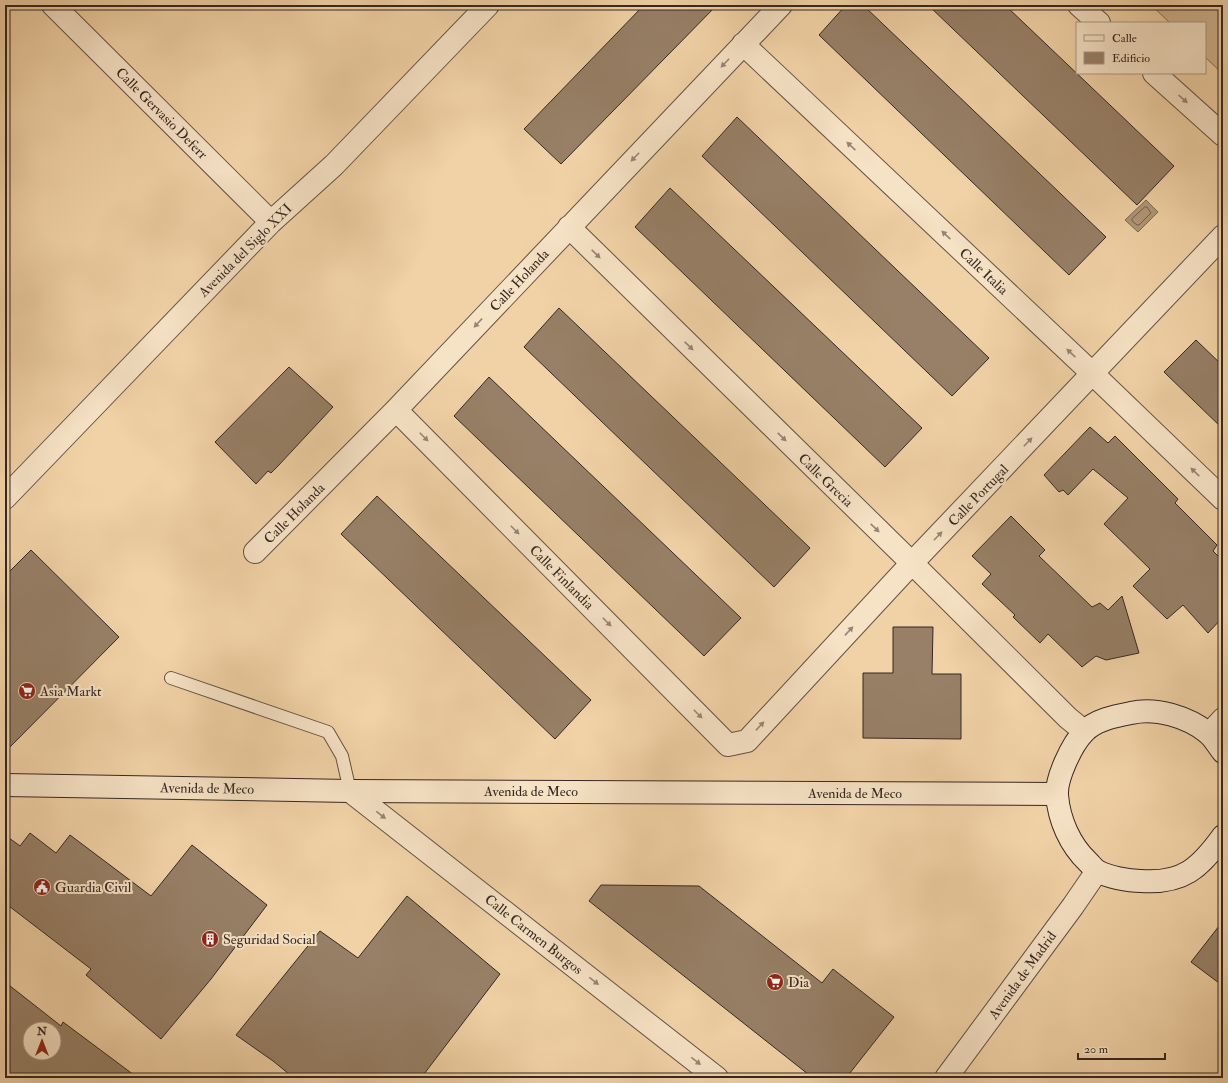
<svg xmlns="http://www.w3.org/2000/svg" width="1228" height="1083" font-family="'IM FELL Double Pica',serif">
  <style>
    .green { fill: #d1b590; stroke: #836e5a }
    .water { fill: #b19879; stroke: #7f6b57 }
    .lines { fill: none; stroke-linecap: round; stroke-linejoin: round }
    .shore { stroke: #73604e; stroke-width: 1 }
    .building { fill: #978067; stroke: #352823; fill-rule: evenodd }
    .lane-casing { stroke: #645244; stroke-width: 14 }
    .street-casing { stroke: #645244; stroke-width: 24 }
    .secondary-casing { stroke: #352823; stroke-width: 24 }
    .lane { stroke: #f6e2c5; stroke-width: 12 }
    .street { stroke: #f6e2c5; stroke-width: 22 }
    .secondary { stroke: #f6e2c5; stroke-width: 22 }
    .oneway { fill: #968574 }
    .labels { text-anchor: middle; stroke-width: 4; stroke-linejoin: round; paint-order: stroke }
    .street-label { font-size: 14px; fill: #352823; stroke: #f6e2c5 }
    .poi-label { font-size: 14px; fill: #352823; stroke: #f6e2c5; text-anchor: start }
  </style>
  <rect width="100%" height="100%" fill="#f1d2a6"/>
  <filter id="stains"><feTurbulence type="fractalNoise" baseFrequency=".005" numOctaves="4"/><feColorMatrix values="0 0 0 0 .2 0 0 0 0 .09 0 0 0 0 .02 0 0 0 .5 -.17"/></filter>
  <radialGradient id="worn" r=".72"><stop offset=".6" stop-color="#630" stop-opacity="0"/><stop offset="1" stop-color="#630" stop-opacity=".3"/></radialGradient>
  <path class="green" d="M 1151,5 L 1223,5 L 1223,74 L 1205,57 L 1205,23 L 1170,23 Z"/>
  <path class="water" d="M 1146,200 L 1158,212 L 1138,232 L 1125,220 Z"/>
  <g class="lines">
    <path class="shore" d="M 1145,207 L 1147,207 L 1151,213 L 1139,225 L 1137,225 L 1132,221 L 1132,219 Z"/>
  </g>
  <path class="building" d="M 644,5 L 717,5 L 561,164 L 524,129 Z
    M 846,5 L 863,5 L 1106,237 L 1069,275 L 819,35 Z
    M 928,5 L 1005,5 L 1174,166 L 1137,205 Z
    M 737,117 L 989,358 L 952,396 L 702,156 Z
    M 670,188 L 922,428 L 885,467 L 635,227 Z
    M 559,308 L 810,548 L 774,587 L 524,347 Z
    M 1196,340 L 1223,366 L 1223,429 L 1164,372 Z
    M 289,367 L 333,407 L 278,466 L 271,473 L 268,471 L 256,484 L 215,442 Z
    M 489,377 L 741,618 L 704,656 L 454,416 Z
    M 1090,427 L 1108,443 L 1115,436 L 1178,499 L 1175,503 L 1217,545 L 1213,551 L 1223,561 L 1223,617 L 1208,633 L 1183,605 L 1167,619 L 1133,586 L 1150,569 L 1104,524 L 1128,498 L 1093,469 L 1068,495 L 1063,490 L 1059,492 L 1044,475 Z
    M 377,496 L 591,700 L 555,739 L 341,534 Z
    M 1011,516 L 1045,550 L 1039,556 L 1092,607 L 1100,603 L 1108,610 L 1122,596 L 1139,653 L 1106,660 L 1096,656 L 1082,667 L 1048,634 L 1040,643 L 1013,617 L 1015,615 L 982,584 L 991,574 L 972,556 Z
    M 31,550 L 119,637 L 5,752 L 5,576 Z
    M 893,627 L 933,627 L 932,674 L 961,674 L 961,739 L 863,738 L 863,673 L 893,673 Z
    M 30,833 L 56,853 L 70,835 L 151,896 L 192,845 L 267,905 L 211,979 L 161,1039 L 86,975 L 91,969 L 5,903 L 5,835 L 20,846 Z
    M 601,885 L 699,886 L 822,983 L 833,969 L 894,1017 L 846,1078 L 813,1078 L 589,901 Z
    M 407,896 L 500,974 L 421,1078 L 294,1078 L 273,1061 L 236,1035 L 320,931 L 358,958 Z
    M 1223,921 L 1223,986 L 1191,962 Z
    M 5,982 L 61,1026 L 63,1022 L 138,1078 L 5,1078 ZM 30,1029 L 54,1029 L 54,1053 L 30,1053 Z"/>
  <g class="lines">
    <g class="lane-casing">
      <path id="lane" d="M 171,678 L 328,732 L 342,756 L 350,791"/>
    </g>
    <g class="street-casing">
      <path id="street" d="M 53,5 L 271,222
        M 1079,5 L 1099,23
        M 743,44 L 1093,374 L 1223,499
        M 1154,73 L 1223,135
        M 569,227 L 920,571 L 1068,718 L 1084,731
        M 396,410 L 728,745 L 747,741 L 912,563 L 1223,236
        M 5,498 L 271,222 L 334,165 L 488,5
        M 255,552 L 396,410 L 781,5
        M 1209,734 L 1223,719
        M 350,791 L 717,1078
        M 946,1078 L 1073,906 L 1097,871"/>
    </g>
    <g class="secondary-casing">
      <path id="secondary" d="M 1223,752 C 1218,746 1214,738 1208,733 C 1188,717 1156,707 1131,713 C 1115,716 1095,720 1084,732 C 1072,744 1056,778 1057,795 C 1059,820 1070,845 1088,862 C 1091,865 1094,869 1097,871 C 1108,877 1128,881 1141,881 C 1183,884 1200,868 1223,836
        M 5,785 L 350,791 L 1057,794"/>
    </g>
    <use href="#lane" class="lane"/>
    <use href="#street" class="street"/>
    <use href="#secondary" class="secondary"/>
  </g>
  <defs><path id="oneway-solid" d="M-6-.8H1V-3.2L6.5 0L1 3.2V.8H-6Z"/></defs>
  <g class="oneway">
    <use href="#oneway-solid" transform="translate(725 63) rotate(134)"/>
    <use href="#oneway-solid" transform="translate(1183 99) rotate(42)"/>
    <use href="#oneway-solid" transform="translate(851 146) rotate(-137)"/>
    <use href="#oneway-solid" transform="translate(635 157) rotate(134)"/>
    <use href="#oneway-solid" transform="translate(946 235) rotate(-137)"/>
    <use href="#oneway-solid" transform="translate(596 254) rotate(44)"/>
    <use href="#oneway-solid" transform="translate(478 323) rotate(133)"/>
    <use href="#oneway-solid" transform="translate(689 346) rotate(44)"/>
    <use href="#oneway-solid" transform="translate(1071 353) rotate(-137)"/>
    <use href="#oneway-solid" transform="translate(424 437) rotate(45)"/>
    <use href="#oneway-solid" transform="translate(782 437) rotate(44)"/>
    <use href="#oneway-solid" transform="translate(1028 442) rotate(-46)"/>
    <use href="#oneway-solid" transform="translate(1195 472) rotate(-136)"/>
    <use href="#oneway-solid" transform="translate(875 528) rotate(44)"/>
    <use href="#oneway-solid" transform="translate(515 530) rotate(45)"/>
    <use href="#oneway-solid" transform="translate(938 536) rotate(-46)"/>
    <use href="#oneway-solid" transform="translate(607 622) rotate(45)"/>
    <use href="#oneway-solid" transform="translate(849 631) rotate(-47)"/>
    <use href="#oneway-solid" transform="translate(698 714) rotate(45)"/>
    <use href="#oneway-solid" transform="translate(760 726) rotate(-47)"/>
    <use href="#oneway-solid" transform="translate(381 815) rotate(38)"/>
    <use href="#oneway-solid" transform="translate(594 981) rotate(38)"/>
    <use href="#oneway-solid" transform="translate(696 1061) rotate(38)"/>
  </g>
  <defs>
    <g id="supermarket-disc" transform="scale(0.9)"><circle r="9.5" fill="#8f2418" stroke="#f6e2c5"/><path d="M-6-5.5h2.5l.6 2H6L4.5 2H-2.5L-4.4-4H-6ZM-1.5 3.2a1.3 1.3 0 1 0 .1 0ZM3 3.2a1.3 1.3 0 1 0 .1 0Z" fill="#fff"/></g>
    <g id="civic-disc" transform="scale(0.9)"><circle r="9.5" fill="#8f2418" stroke="#f6e2c5"/><path d="M-.6-6.5H3V-4.5H.6V-3L4-1V1h2V6H-6V1h2V-1L-.6-3ZM-1.2 2.5V6h2.4V2.5Z" fill="#fff"/></g>
    <g id="building-disc" transform="scale(0.9)"><circle r="9.5" fill="#8f2418" stroke="#f6e2c5"/><path d="M-4-6H4V6H1V3H-1V6H-4ZM-2.5-4.3h1.7v1.8h-1.7ZM.8-4.3h1.7v1.8H.8ZM-2.5-1h1.7V.8h-1.7ZM.8-1h1.7V.8H.8Z" fill="#fff"/></g>
  </defs>
  <g fill-rule="evenodd">
    <use href="#supermarket-disc" x="27" y="691"/>
    <use href="#civic-disc" x="42" y="887"/>
    <use href="#building-disc" x="210" y="939"/>
    <use href="#supermarket-disc" x="775" y="982"/>
  </g>
  <g class="labels">
    <g class="street-label">
      <text transform="translate(162 113) rotate(45)" y="5">Calle Gervasio Deferr</text>
      <text transform="translate(245 250) rotate(-45)" y="5">Avenida del Siglo XXI</text>
      <text transform="translate(984 271) rotate(43)" y="5">Calle Italia</text>
      <text transform="translate(519 280) rotate(-47)" y="5">Calle Holanda</text>
      <text transform="translate(826 480) rotate(44)" y="5">Calle Grecia</text>
      <text transform="translate(978 495) rotate(-46)" y="5">Calle Portugal</text>
      <text transform="translate(294 513) rotate(-45)" y="5">Calle Holanda</text>
      <text transform="translate(562 577) rotate(45)" y="5">Calle Finlandia</text>
      <text transform="translate(207 788) rotate(1)" y="5">Avenida de Meco</text>
      <text x="531" y="796">Avenida de Meco</text>
      <text x="855" y="798">Avenida de Meco</text>
      <text transform="translate(534 934) rotate(38)" y="5">Calle Carmen Burgos</text>
      <text transform="translate(1022 975) rotate(-54)" y="5">Avenida de Madrid</text>
    </g>
    <g class="poi-label">
      <text x="40" y="696">Asia Markt</text>
      <text x="55" y="892">Guardia Civil</text>
      <text x="223" y="944">Seguridad Social</text>
      <text x="788" y="987">Dia</text>
    </g>
  </g>
  <rect width="1228" height="1083" fill="none" stroke="#f1d2a6" stroke-width="20"/>
  <rect x="6" y="6" width="1216" height="1071" fill="none" stroke="#352823" stroke-width="2"/>
  <rect x="10" y="10" width="1208" height="1063" fill="none" stroke="#352823"/>
  <rect x="1076" y="22" width="130" height="52" fill="#f6e2c5" stroke="#a99884"/>
  <rect x="1084" y="35" width="20" height="6" fill="#f6e2c5" stroke="#a99884"/>
  <text x="1112" y="42" font-size="12" fill="#352823">Calle</text>
  <rect x="1084" y="52" width="20" height="12" fill="#978067" stroke="#a99884"/>
  <text x="1112" y="62" font-size="12" fill="#352823">Edificio</text>
  <g transform="translate(42 1041)"><circle r="19" fill="#f6e2c5" stroke="#a99884"/>
  <path d="M0-3L7 15L0 10L-7 15Z" fill="#8f2418"/>
  <text y="-6" font-size="11" font-weight="bold" text-anchor="middle" fill="#352823">N</text>
  </g>
  <path d="M1078 1053v6h87v-6" fill="none" stroke="#352823" stroke-width="2"/>
  <text x="1084" y="1053" font-size="12" fill="#352823" stroke="#f6e2c5" stroke-width="3" paint-order="stroke">20 m</text>
  <rect width="100%" height="100%" filter="url(#stains)"/>
  <rect width="100%" height="100%" fill="url(#worn)"/>
</svg>
